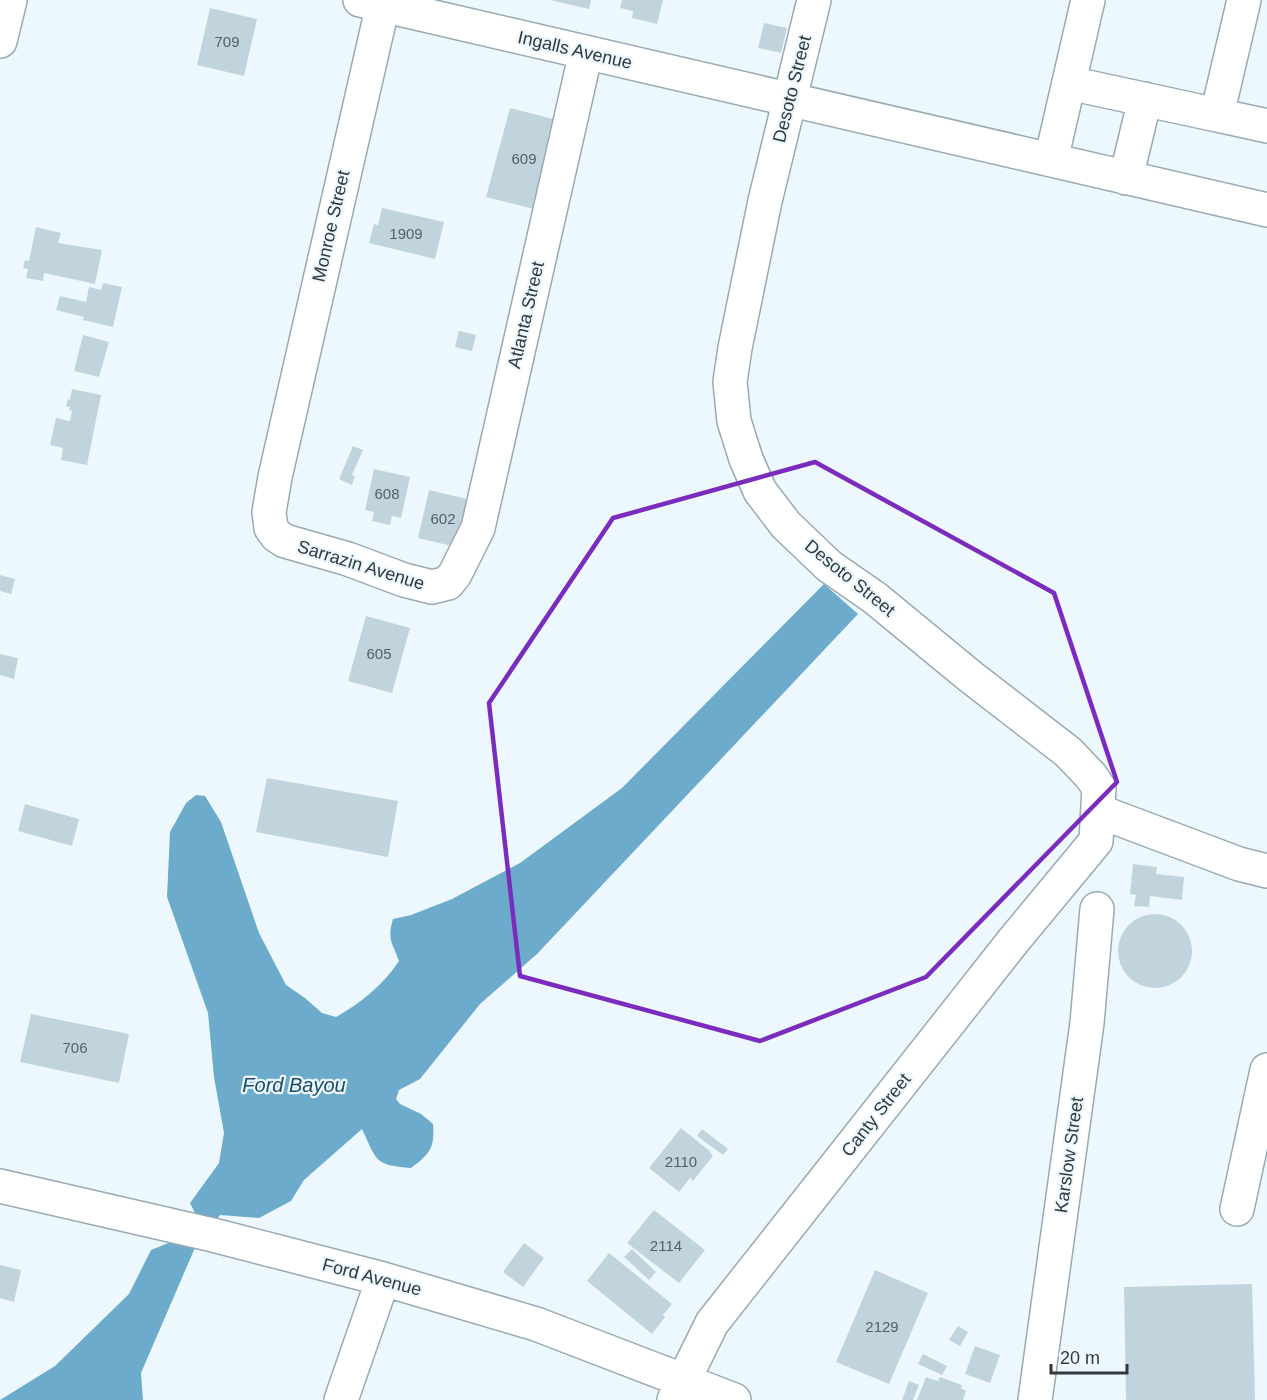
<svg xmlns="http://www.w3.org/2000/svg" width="1267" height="1400" font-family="Arial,sans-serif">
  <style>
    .water { fill: #6cabcc }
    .building { fill: #c1d4de }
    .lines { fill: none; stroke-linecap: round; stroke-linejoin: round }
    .minor-casing { stroke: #98aab4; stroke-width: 36 }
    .minor { stroke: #fff; stroke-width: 33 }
    .marked { fill: none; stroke: #7b2cbf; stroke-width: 4.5; stroke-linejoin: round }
    .labels { text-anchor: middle; stroke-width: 4.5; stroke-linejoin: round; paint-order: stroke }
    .number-label { font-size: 15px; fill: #556065 }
    .street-label { font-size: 18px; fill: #31393d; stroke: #ecf8fe }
    .water-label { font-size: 20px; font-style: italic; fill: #194c64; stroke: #ecf8fe }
  </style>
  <rect width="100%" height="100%" fill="#ecf8fe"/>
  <path class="water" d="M 824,584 L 858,614 L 537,954 L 480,1004 L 420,1079 L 399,1090 L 396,1099 L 400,1104 L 421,1114 L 433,1124 C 435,1147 430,1154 411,1168 C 374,1165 377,1161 362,1129 L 304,1180 L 291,1201 L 259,1218 L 220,1215 L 194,1250 L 141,1373 L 143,1400 L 0,1400 L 55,1366 L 129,1294 L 151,1250 L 171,1242 L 195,1213 L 190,1203 L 219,1163 L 224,1133 L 214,1077 L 208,1013 L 167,897 L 170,832 L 186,803 L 196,795 L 205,796 L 221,822 L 259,933 L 286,985 L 305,998 L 322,1013 L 336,1017 C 361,1003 383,985 399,961 C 392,942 387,940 393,919 L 411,915 L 452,899 L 520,863 L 622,788 Z"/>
  <path class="building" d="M 550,0 L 591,0 L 589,9 Z
    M 622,0 L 663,0 L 657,24 L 632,18 L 633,11 L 620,8 Z
    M 210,8 L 257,19 L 244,76 L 197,65 Z
    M 764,23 L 787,28 L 781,53 L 758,48 Z
    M 510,108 L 561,121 L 538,210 L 486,197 Z
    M 382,208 L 444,222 L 435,259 L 369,243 L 374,224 L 378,225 Z
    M 36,227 L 61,233 L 58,243 L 102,250 L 95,284 L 44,273 L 43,281 L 26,278 L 28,269 L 23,268 L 25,260 L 29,261 Z
    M 103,283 L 122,287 L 113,327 L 83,320 L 84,317 L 56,310 L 60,296 L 86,302 L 89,287 L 101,290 Z
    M 459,331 L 476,335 L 472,351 L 455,347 Z
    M 83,335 L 109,342 L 99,377 L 74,371 Z
    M 72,389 L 101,395 L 87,465 L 61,460 L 63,448 L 50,445 L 56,418 L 70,421 L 72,411 L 69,410 L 70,407 L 66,406 L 68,399 L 70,400 Z
    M 353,446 L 363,450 L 352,475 L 355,476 L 352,485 L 339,479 Z
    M 374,469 L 410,477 L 401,518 L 392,516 L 390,525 L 372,521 L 374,512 L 365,510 Z
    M 429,490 L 467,499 L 456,547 L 418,538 Z
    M 0,575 L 15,579 L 11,594 L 0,591 Z
    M 366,616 L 410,628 L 392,693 L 348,681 Z
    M 0,654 L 18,658 L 14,679 L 0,675 Z
    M 267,778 L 398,801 L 388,857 L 256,832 Z
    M 25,804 L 79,819 L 72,846 L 18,831 Z
    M 1133,864 L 1157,867 L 1156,874 L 1184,877 L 1182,900 L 1150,896 L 1149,907 L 1134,906 L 1136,895 L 1130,894 Z
    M1118 951a37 37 0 1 1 74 0a37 37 0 1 1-74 0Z
    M 31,1014 L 129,1034 L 119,1083 L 20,1062 Z
    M 681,1128 L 711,1152 L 710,1153 L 713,1156 L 693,1181 L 690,1178 L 679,1192 L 649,1168 Z
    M 702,1129 L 728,1149 L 723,1155 L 697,1136 Z
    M 654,1210 L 705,1250 L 679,1283 L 627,1243 Z
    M 524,1243 L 544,1258 L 523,1287 L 503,1272 Z
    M 632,1249 L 656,1272 L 649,1280 L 624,1257 Z
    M 609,1253 L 672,1304 L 663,1315 L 665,1317 L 652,1334 L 587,1281 Z
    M 0,1265 L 21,1270 L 14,1302 L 0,1298 Z
    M 875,1270 L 928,1293 L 889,1384 L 836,1362 Z
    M 1252,1284 L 1255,1400 L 1126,1400 L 1124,1287 Z
    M 958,1326 L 968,1332 L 960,1346 L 949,1340 Z
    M 975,1346 L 1000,1355 L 990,1383 L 965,1374 Z
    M 923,1354 L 947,1366 L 942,1375 L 918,1364 Z
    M 926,1377 L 938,1381 L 940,1377 L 962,1385 L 961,1388 L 966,1391 L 963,1400 L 917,1400 Z
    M 909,1381 L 919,1385 L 913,1400 L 902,1400 Z"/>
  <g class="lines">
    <g class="minor-casing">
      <path id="minor" d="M 360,0 L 1267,210
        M 384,0 L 275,477 L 269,512 L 271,528 L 277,536 L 285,541 L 348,559 L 404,580 L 432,587 L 448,583 L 455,574 L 478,528 L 586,52
        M 0,41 L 10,0
        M 1069,83 L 1217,115 L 1244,0
        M 1217,115 L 1267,126
        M 1051,160 L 1088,0
        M 1126,178 L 1145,99
        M 1098,811 L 1239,864 L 1267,871
        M 0,1186 L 213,1235 L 383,1279 L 536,1324 L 734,1400
        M 1237,1209 L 1267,1070
        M 341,1400 L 383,1279
        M 674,1400 L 712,1323 L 1014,940 L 1096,841 L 1099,788 L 1091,776 L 1068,752 L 971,677 L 875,598 L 829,566 L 786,525 L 760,491 L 746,459 L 734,421 L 730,382 L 735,348 L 765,201 L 814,0
        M 1035,1400 L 1087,1023 L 1097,909"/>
    </g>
    <use href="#minor" class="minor"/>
  </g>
  <path class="marked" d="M 815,462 L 1054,593 L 1117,782 L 926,977 L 760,1041 L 520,976 L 489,703 L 613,518 Z"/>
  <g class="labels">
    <g class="number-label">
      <text x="227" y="47">709</text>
      <text x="524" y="164">609</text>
      <text x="406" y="239">1909</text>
      <text x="387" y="499">608</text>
      <text x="443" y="524">602</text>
      <text x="379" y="659">605</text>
      <text x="75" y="1053">706</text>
      <text x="681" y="1167">2110</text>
      <text x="666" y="1251">2114</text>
      <text x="882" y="1332">2129</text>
    </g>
    <g class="street-label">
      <text transform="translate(575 50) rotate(13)" y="6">Ingalls Avenue</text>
      <text transform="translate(792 89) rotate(-76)" y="6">Desoto Street</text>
      <text transform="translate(331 226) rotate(-77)" y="6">Monroe Street</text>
      <text transform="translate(526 315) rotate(-77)" y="6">Atlanta Street</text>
      <text transform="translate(361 565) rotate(17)" y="6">Sarrazin Avenue</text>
      <text transform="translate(850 578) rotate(39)" y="6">Desoto Street</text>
      <text transform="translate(876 1115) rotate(-52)" y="6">Canty Street</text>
      <text transform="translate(1069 1155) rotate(-82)" y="6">Karslow Street</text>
      <text transform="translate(372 1277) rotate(15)" y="6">Ford Avenue</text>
    </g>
    <g class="water-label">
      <text x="294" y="1092">Ford Bayou</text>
    </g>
  </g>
  <path d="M1051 1364v9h76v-9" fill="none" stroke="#31393d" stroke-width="3"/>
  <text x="1060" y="1364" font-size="18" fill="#31393d" stroke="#ecf8fe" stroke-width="4.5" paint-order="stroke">20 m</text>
</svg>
